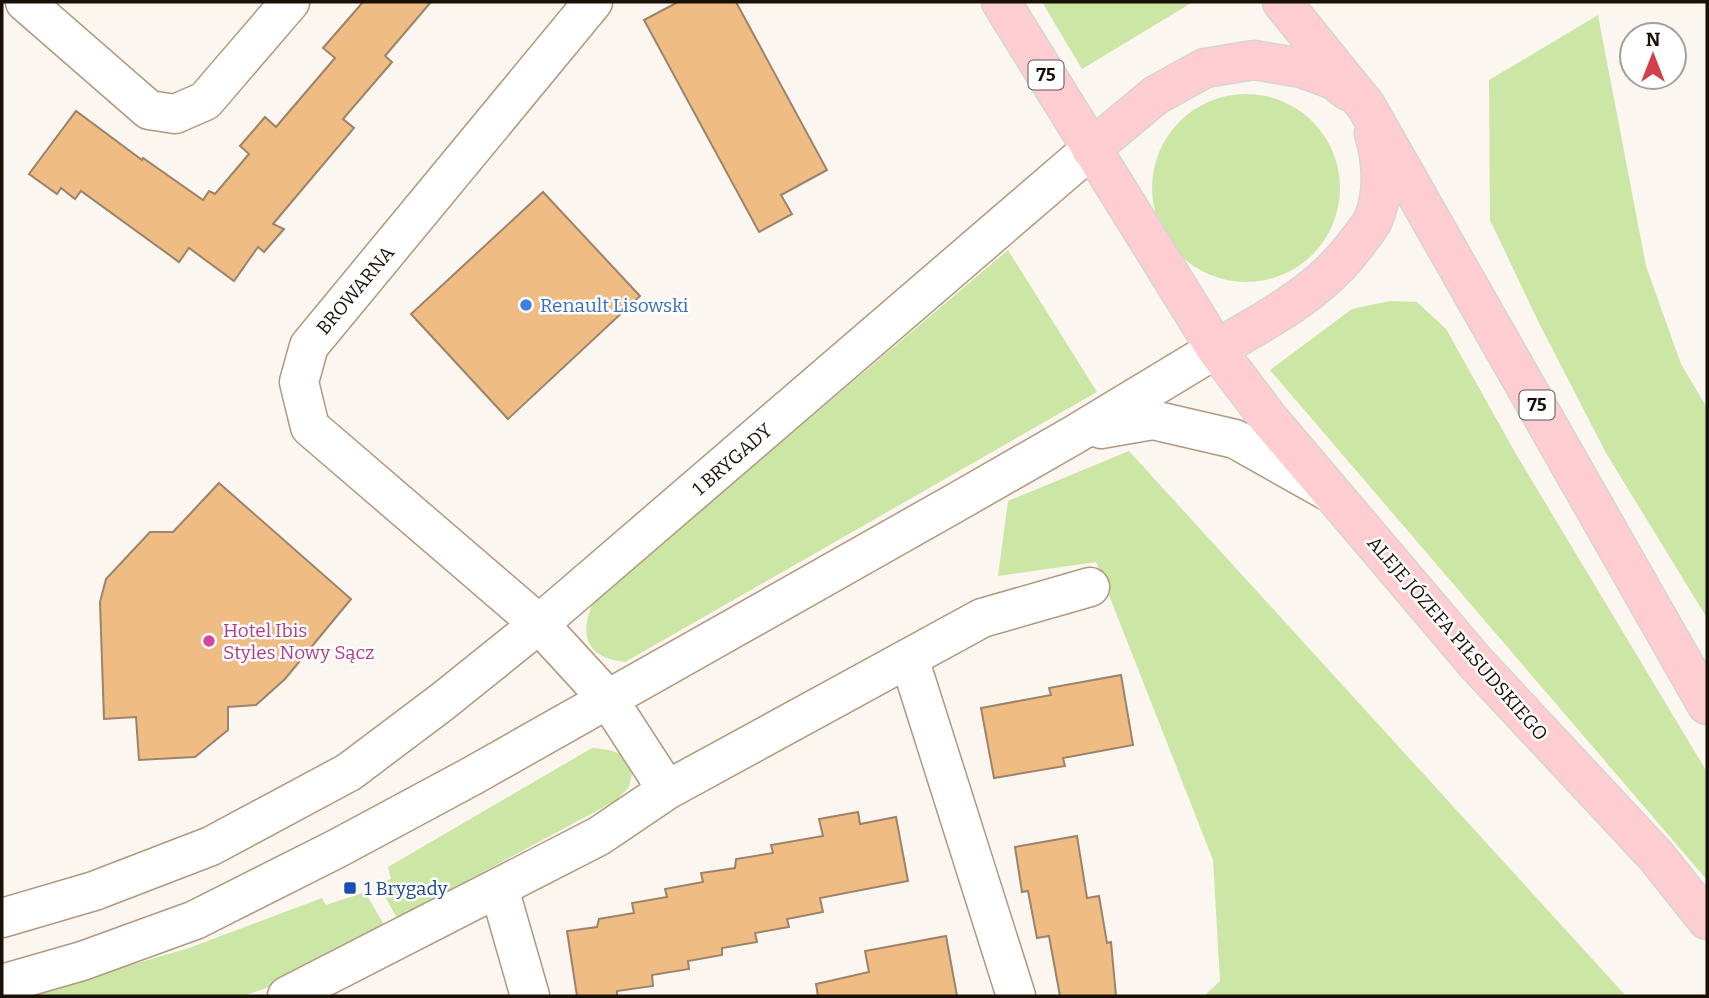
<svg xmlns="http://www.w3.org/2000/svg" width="1709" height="998" font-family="Bitter,serif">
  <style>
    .green { fill: #cbe6a5 }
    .building { fill: #efbc84; stroke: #9c8369; stroke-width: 2 }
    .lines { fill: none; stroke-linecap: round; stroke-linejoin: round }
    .minor-casing { stroke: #b1987d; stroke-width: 41 }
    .major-casing { stroke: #d6d4d2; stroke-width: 41 }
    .minor { stroke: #fff; stroke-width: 38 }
    .major { stroke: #fecdd1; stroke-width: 38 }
    .shop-dot { fill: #3f7fe0; stroke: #fff; stroke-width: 2.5 }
    .hotel-dot { fill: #d1479c; stroke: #fff; stroke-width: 2.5 }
    .transit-dot { fill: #1a4fb4; stroke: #fff; stroke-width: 2.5 }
    .labels { text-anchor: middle; stroke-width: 5; stroke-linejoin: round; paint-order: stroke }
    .shield { fill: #fff; stroke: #5e5851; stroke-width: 2 }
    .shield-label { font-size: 18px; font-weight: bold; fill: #191006 }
    .street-label { font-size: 19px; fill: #191006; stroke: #fff }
    .shop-label { font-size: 19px; fill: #366cbe; stroke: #fff; text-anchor: start }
    .hotel-label { font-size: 19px; fill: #b23c85; stroke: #fff; text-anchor: start }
    .transit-label { font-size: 19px; fill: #164399; stroke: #fff; text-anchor: start }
  </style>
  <rect width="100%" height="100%" fill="#fcf6f0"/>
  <path class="green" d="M 1042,2 L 1193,2 L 1082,69 Z
    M 1598,15 L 1646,266 L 1681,364 L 1707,408 L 1707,618 L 1606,453 L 1539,323 L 1490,220 L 1489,80 Z
    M1152 188a94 94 0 1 1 188 0a94 94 0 1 1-188 0Z
    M 1008,250 L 1097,392 L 625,662 C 586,658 579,636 593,602 Z
    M 1390,301 L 1417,302 L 1446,329 L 1516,454 L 1707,772 L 1707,880 L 1270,370 L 1352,309 Z
    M 1129,451 L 1626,996 L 1204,996 L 1220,981 L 1213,860 L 1096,562 L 998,576 L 1008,501 Z
    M 592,748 C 613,750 622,750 633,770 L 629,787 L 617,800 L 397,918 L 378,884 L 391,879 L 388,867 Z
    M 365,892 L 386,928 L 278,984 L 243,996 L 24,996 L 189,948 L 322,898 L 326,905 Z"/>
  <path class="building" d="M 363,2 L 431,2 L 385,56 L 392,62 L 343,119 L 354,128 L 273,224 L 284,229 L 264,252 L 258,247 L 234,281 L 189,248 L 179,262 L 81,191 L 75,199 L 61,188 L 57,194 L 29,174 L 76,111 L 142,160 L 143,158 L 203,200 L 209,191 L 215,194 L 249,154 L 240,146 L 265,117 L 276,127 L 335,58 L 323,48 Z
    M 678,2 L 736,2 L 827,170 L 781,195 L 792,214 L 759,232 L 644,20 Z
    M 543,192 L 640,296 L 508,419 L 411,314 Z
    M 219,483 L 351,599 L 285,679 L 256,705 L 228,707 L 228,730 L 195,757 L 139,760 L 136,717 L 104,719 L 100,602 L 106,579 L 150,532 L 173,532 Z
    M 1121,675 L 1133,745 L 1063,758 L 1065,766 L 994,778 L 981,708 L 1051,695 L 1049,688 Z
    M 858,812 L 860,824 L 896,817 L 908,881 L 820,898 L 823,912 L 787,919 L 789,927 L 755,933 L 757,942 L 722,948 L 722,955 L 688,961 L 689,969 L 652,975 L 653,986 L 617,991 L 617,996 L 577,996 L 567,931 L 597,927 L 599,919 L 634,913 L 632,903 L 667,897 L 665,889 L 703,882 L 701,873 L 735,868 L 736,859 L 773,853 L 771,845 L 823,836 L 819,819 Z
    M 1077,836 L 1087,898 L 1099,896 L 1107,943 L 1111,942 L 1116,996 L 1060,996 L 1049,936 L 1037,938 L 1028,891 L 1022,892 L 1015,847 Z
    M 946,936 L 957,996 L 818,996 L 816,984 L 869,972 L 865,951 Z"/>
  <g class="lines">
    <g class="minor-casing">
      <path id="minor" d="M 25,2 L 149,110 L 175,114 L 205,101 L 290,2
        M 1101,429 L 1153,420 L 1235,439 L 1331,493
        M 909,658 L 1016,996
        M 667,790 L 982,618 L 1090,587
        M 499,888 L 530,996
        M 2,918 L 94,891 L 211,846 L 349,772 L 442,702 L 539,624 L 1091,149
        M 2,984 L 82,961 L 195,920 L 338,848 L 472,776 L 955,503 L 1072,436 L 1216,349
        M 287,996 L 599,836 L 667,790 L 608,699 L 539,624 L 310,427 L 299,382 L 309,346 L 593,2"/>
    </g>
    <g class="major-casing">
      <path id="major" d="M 1001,2 L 1216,349 L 1269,419 L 1476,663 L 1656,856 L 1707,920
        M 1282,2 L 1366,106 L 1707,705
        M 1091,149 L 1156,95 L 1205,68 L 1254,60 L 1302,68 L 1334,80 L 1348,91
        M 1216,349 C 1267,320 1321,292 1356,244 C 1361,237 1368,229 1372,222 C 1385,195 1382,160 1374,133"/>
    </g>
    <use href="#minor" class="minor"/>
    <use href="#major" class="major"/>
  </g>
  <circle class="shop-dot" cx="526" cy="305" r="7"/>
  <circle class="hotel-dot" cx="209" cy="641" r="7"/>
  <rect class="transit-dot" x="343" y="881" width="14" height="14" rx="3.5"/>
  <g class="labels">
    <g class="shield">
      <rect x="1028.5" y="60.5" width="35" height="29" rx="5"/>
      <rect x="1519.5" y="390.5" width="35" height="29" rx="5"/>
    </g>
    <g class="shield-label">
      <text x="1046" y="81">75</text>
      <text x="1537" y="411">75</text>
    </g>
    <g class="street-label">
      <text transform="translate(355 290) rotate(-50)" y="7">BROWARNA</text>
      <text transform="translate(732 459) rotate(-41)" y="7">1 BRYGADY</text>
      <text transform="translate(1458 638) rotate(49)" y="7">ALEJE JÓZEFA PIŁSUDSKIEGO</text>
    </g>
    <g class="shop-label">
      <text x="540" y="312">Renault Lisowski</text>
    </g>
    <g class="hotel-label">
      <text x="223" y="637">Hotel Ibis<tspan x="223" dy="22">Styles Nowy Sącz</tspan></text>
    </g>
    <g class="transit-label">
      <text x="364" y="895">1 Brygady</text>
    </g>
  </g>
  <rect width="1709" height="998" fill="none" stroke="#191006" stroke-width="7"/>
  <g transform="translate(1653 56)"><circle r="33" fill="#ffffff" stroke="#a39f9b" stroke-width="2"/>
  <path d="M0-5L12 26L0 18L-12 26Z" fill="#d1414d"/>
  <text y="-10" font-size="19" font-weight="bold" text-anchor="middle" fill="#191006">N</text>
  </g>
</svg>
